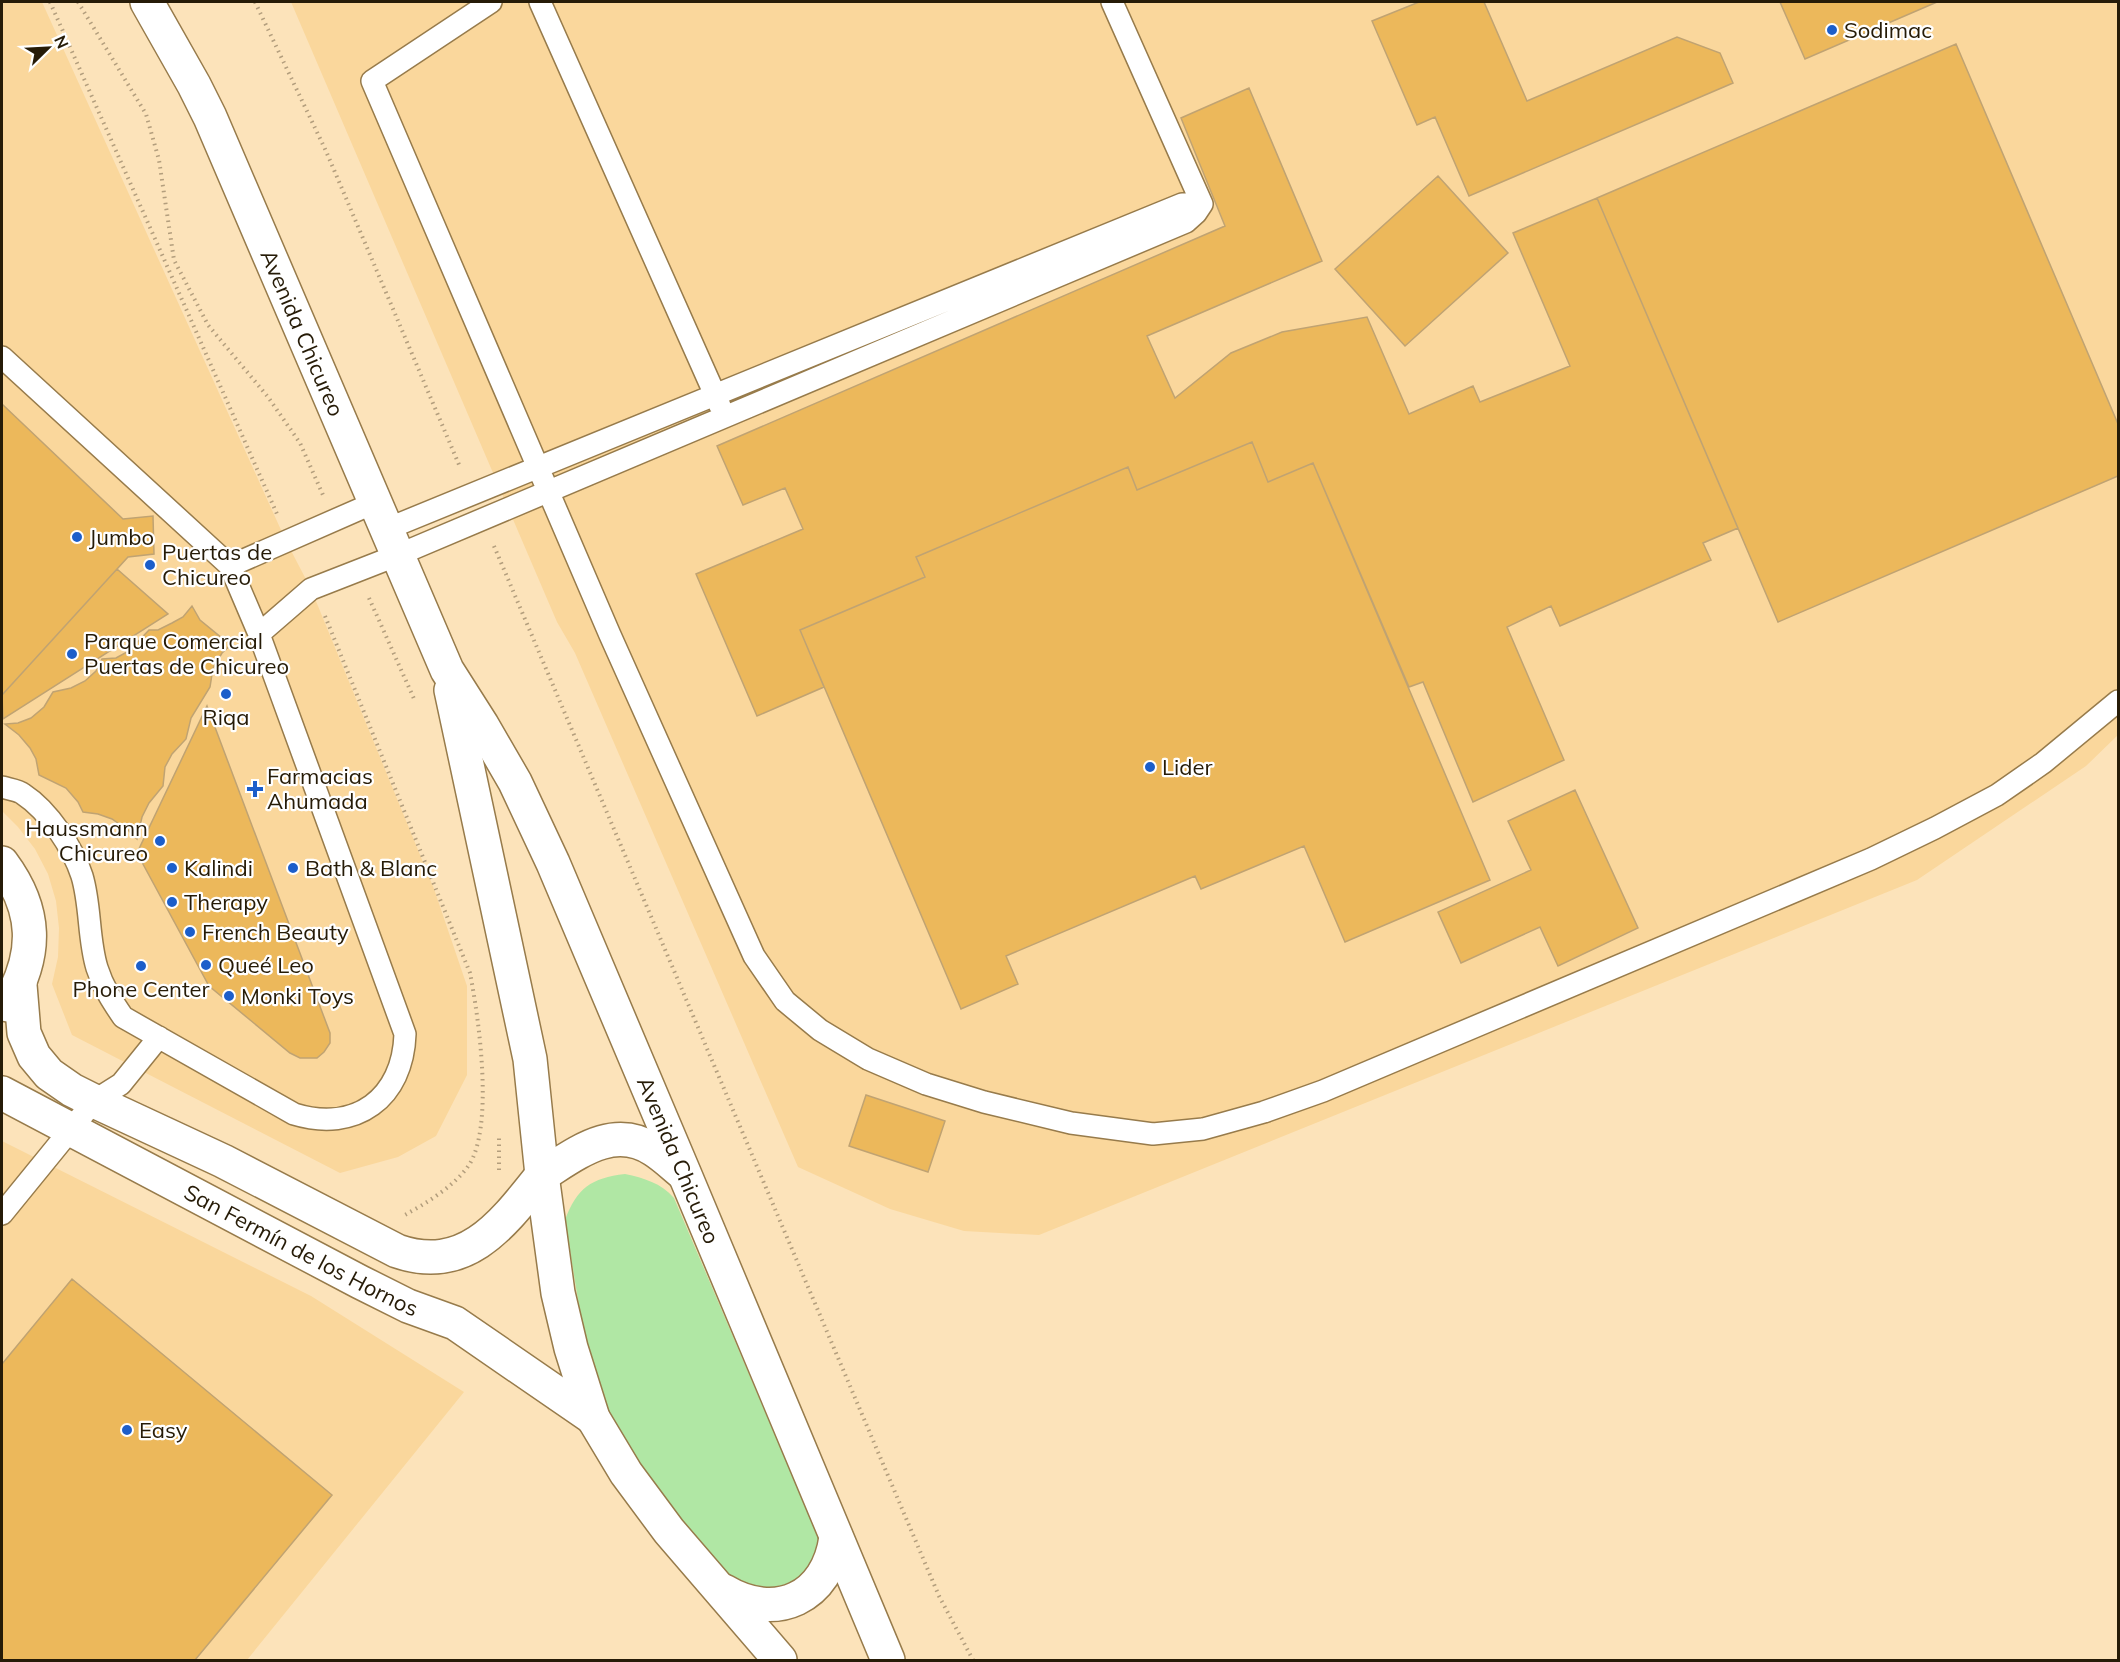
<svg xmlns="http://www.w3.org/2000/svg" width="2120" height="1662" font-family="Mulish,sans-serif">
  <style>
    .built { fill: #fad79c }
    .green { fill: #b0e7a4 }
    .building { fill: #ecb85b; stroke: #c0a372; stroke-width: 1.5 }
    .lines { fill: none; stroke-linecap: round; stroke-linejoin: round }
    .lane-casing { stroke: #977b4b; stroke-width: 24 }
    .street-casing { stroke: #977b4b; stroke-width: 36 }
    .secondary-casing { stroke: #977b4b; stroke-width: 36 }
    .path { stroke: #b39e7d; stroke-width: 4; stroke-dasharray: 1.5 4.5; stroke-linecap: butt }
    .lane { stroke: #fff; stroke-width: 21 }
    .street { stroke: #fff; stroke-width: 33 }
    .secondary { stroke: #fff; stroke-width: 33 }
    .poi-dot { fill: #1c5eca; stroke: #fff; stroke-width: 2 }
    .labels { text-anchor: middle; stroke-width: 4.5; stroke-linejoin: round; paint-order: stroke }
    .poi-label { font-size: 22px; fill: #261b07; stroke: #fff; text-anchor: start }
    .street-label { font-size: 22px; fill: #261b07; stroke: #fff }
  </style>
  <rect width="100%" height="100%" fill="#fce3ba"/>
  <path class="built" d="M 2,2 L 42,2 L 286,541 L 311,589 L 434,889 L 467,986 L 467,1075 L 436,1136 L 398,1157 L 340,1173 L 72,1035 L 52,984 L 58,957 L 59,928 L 56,901 L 48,874 L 35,849 L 18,827 L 2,811 Z
    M 291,2 L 2118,2 L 2118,735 L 2086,766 L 1917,880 L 1039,1235 L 964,1231 L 890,1209 L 798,1167 L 575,653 L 557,622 Z
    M 2,1141 L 311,1296 L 464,1392 L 247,1660 L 2,1660 Z"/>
  <path class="green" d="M 625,1174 C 644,1178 661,1183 674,1198 L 818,1536 C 818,1542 819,1549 817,1555 C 809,1575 784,1589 764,1589 C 749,1588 736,1581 725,1572 L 631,1458 L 615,1432 L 585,1343 L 565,1220 C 577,1188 591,1178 625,1174 Z"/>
  <path class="building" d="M 1419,2 L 1484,2 L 1527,101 L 1677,37 L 1720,53 L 1733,83 L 1469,196 L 1435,117 L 1417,125 L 1372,21 Z
    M 1780,2 L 1937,2 L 1805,59 Z
    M 1956,44 L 2118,424 L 2118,476 L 1778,622 L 1597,198 Z
    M 1249,88 L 1322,261 L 1147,336 L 1175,398 L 1231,353 L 1282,332 L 1367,317 L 1409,414 L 1473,386 L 1480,402 L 1570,366 L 1513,233 L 1597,198 L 1738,528 L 1703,543 L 1711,560 L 1560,626 L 1551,606 L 1507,627 L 1564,760 L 1473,802 L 1423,682 L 1409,687 L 1313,463 L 1268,482 L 1252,442 L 1137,490 L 1128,467 L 916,557 L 925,577 L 800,630 L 824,687 L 757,716 L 696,574 L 803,529 L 785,488 L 743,505 L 717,446 L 1225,226 L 1181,118 Z
    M 1438,176 L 1508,253 L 1405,346 L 1335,269 Z
    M 2,404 L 123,519 L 153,516 L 154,554 L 128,557 L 2,695 Z
    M 1252,442 L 1268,482 L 1313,463 L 1490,880 L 1345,942 L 1304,846 L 1201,889 L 1195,876 L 1006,956 L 1018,984 L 961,1009 L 800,630 L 925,577 L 916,557 L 1128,467 L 1137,490 Z
    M 117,569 L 168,614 L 3,719 L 2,695 Z
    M 192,606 L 200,620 L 222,638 L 233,643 L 222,653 L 213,668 L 210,687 L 191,718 L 186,739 L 172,754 L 165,767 L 163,786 L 149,803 L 142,817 L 137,839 L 129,831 L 112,819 L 98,814 L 83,812 L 78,802 L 66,788 L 39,775 L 36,759 L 30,748 L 19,735 L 5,724 L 18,723 L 31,718 L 44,707 L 53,692 L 71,688 L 85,681 L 96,671 L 102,659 L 116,658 L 129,651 L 149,630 L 158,630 L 172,623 L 183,617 Z
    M 207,706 L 330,1033 L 330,1043 L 324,1052 L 317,1058 L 300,1058 L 290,1053 L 209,986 L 137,853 Z
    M 1575,790 L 1638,928 L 1558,966 L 1540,927 L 1461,963 L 1438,912 L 1531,870 L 1508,821 Z
    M 866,1095 L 945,1121 L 928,1172 L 849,1146 Z
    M 72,1279 L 332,1495 L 195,1660 L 2,1660 L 2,1364 Z"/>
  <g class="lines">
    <g class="lane-casing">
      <path id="lane" d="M 491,2 L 372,81 L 610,635 L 754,956 L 785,1001 L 820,1030 L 868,1059 L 926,1084 L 984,1102 L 1071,1123 L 1153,1134 L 1203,1129 L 1264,1112 L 1323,1091 L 1871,859 L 1935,828 L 1997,795 L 2043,763 L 2118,701
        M 540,2 L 720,406
        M 1112,2 L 1202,204
        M 2,357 L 230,566 L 259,634 L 405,1034 C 403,1098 356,1133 294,1114 L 123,1017 C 112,1001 103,987 97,968 C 88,939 91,906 82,876 C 73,848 49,811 23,794 C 18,790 8,789 2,787
        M 387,529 L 1182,204 L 1202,204
        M 230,566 L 376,502
        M 259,634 L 311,589 L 398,555 L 1186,222 L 1196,213 L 1202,204
        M 2,1214 L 94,1101 L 121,1084 L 159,1037"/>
    </g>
    <g class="street-casing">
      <g id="street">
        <path d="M 2,863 C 37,910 38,954 8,1005"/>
        <path d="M 20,985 L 24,1033 L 34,1056 L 49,1074 L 72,1090 L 94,1101 L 223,1161 L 397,1251 C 466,1275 503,1224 542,1175"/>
        <path id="s1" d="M 2,1093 L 360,1282 L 408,1306 L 455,1323 L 593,1418"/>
      </g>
    </g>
    <g class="secondary-casing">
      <g id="secondary">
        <path id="s2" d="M 147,2 L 194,85 L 210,117 L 447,670 L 482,725 L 515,782 L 553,863 L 685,1175 L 888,1660"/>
        <path d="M 451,690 L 530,1059 L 542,1175 L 558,1293 L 571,1348 L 593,1418 L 626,1473 L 669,1531 L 780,1660"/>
        <path d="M 542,1175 C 576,1154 613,1123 654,1150 C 665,1157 674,1166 684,1174"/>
        <path d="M 724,1591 C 776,1622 828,1598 836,1537"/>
      </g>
    </g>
    <path class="path" d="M 50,2 L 277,514
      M 78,2 L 146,114 L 159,160 L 174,260 L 208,325 L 268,397 L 300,443 L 323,495
      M 255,2 L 326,151 L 460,467
      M 494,546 L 939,1596 L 973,1660
      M 369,598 L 415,701
      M 325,616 L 470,973 C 479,1019 494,1126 469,1165 C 455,1186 425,1204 403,1216
      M 499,1170 L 499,1135"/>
    <use href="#lane" class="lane"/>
    <use href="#street" class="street"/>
    <use href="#secondary" class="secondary"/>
  </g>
  <g class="poi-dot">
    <circle cx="1832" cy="30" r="6"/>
    <circle cx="77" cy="537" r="6"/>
    <circle cx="150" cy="565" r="6"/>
    <circle cx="72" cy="654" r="6"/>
    <circle cx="226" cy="694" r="6"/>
    <circle cx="1150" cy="767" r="6"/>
    <path d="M252 780h6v6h6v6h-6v6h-6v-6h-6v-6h6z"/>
    <circle cx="160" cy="841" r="6"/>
    <circle cx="172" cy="868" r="6"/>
    <circle cx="293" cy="868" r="6"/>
    <circle cx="172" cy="902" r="6"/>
    <circle cx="190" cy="932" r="6"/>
    <circle cx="206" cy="965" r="6"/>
    <circle cx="141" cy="966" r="6"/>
    <circle cx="229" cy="996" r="6"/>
    <circle cx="127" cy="1430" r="6"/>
  </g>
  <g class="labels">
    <g class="poi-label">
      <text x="1844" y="38">Sodimac</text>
      <text x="89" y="545">Jumbo</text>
      <text x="162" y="560">Puertas de<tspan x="162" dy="25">Chicureo</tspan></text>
      <text x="84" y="649">Parque Comercial<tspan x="84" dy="25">Puertas de Chicureo</tspan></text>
      <text x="226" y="725" text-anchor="middle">Riqa</text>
      <text x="1162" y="775">Lider</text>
      <text x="267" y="784">Farmacias<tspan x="267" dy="25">Ahumada</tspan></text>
      <text x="148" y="836" text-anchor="end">Haussmann<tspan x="148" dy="25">Chicureo</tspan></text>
      <text x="184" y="876">Kalindi</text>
      <text x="305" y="876">Bath &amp; Blanc</text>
      <text x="184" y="910">Therapy</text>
      <text x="202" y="940">French Beauty</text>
      <text x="218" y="973">Queé Leo</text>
      <text x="141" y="997" text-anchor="middle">Phone Center</text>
      <text x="241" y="1004">Monki Toys</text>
      <text x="139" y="1438">Easy</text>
    </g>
    <g class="street-label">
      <text dy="8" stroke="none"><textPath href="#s2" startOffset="366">Avenida Chicureo</textPath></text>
      <text dy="8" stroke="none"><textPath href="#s2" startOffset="1276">Avenida Chicureo</textPath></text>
      <text dy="8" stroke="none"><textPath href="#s1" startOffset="338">San Fermín de los Hornos</textPath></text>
    </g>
  </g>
  <rect width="2120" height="1662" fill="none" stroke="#261b07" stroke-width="6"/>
  <g transform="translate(48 48) rotate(66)" stroke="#ffffff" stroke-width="4.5" paint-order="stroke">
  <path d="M0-4.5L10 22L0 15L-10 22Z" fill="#261b07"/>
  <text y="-9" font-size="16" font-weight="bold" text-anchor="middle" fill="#261b07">N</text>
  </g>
</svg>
